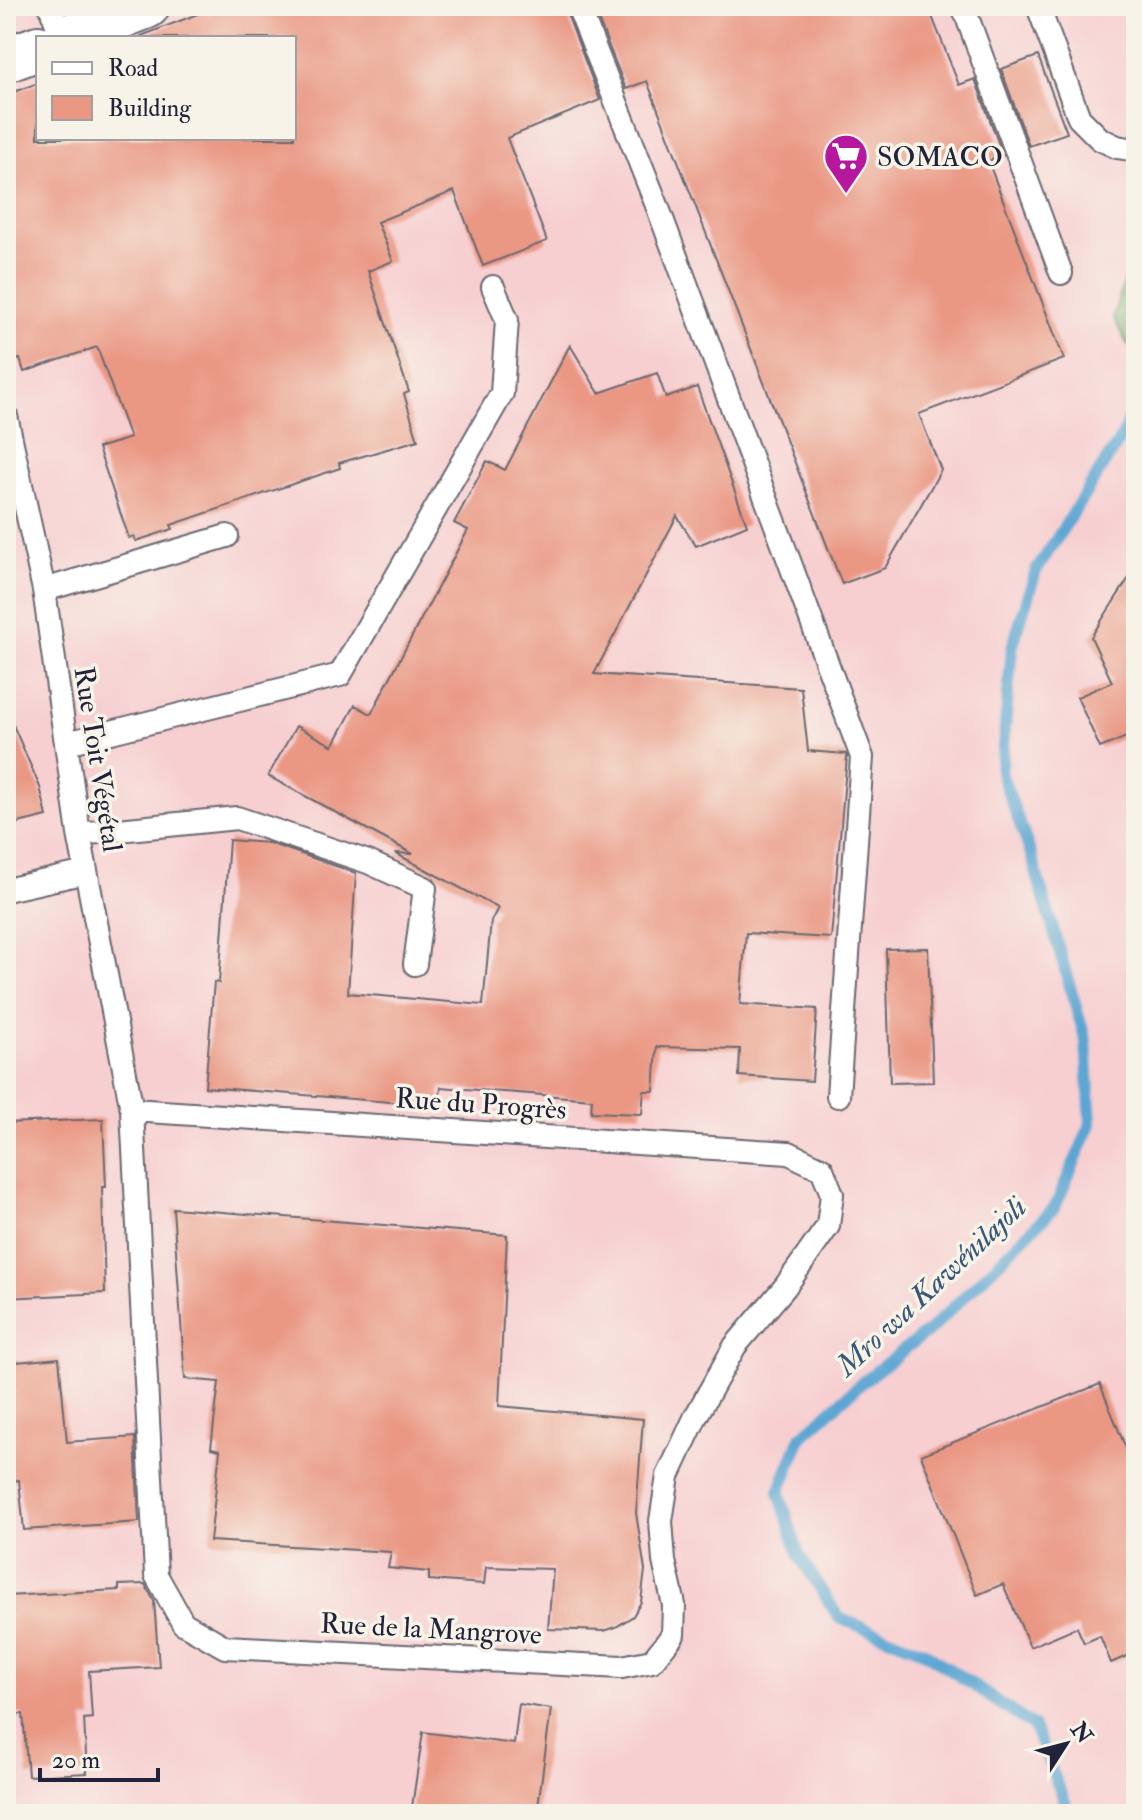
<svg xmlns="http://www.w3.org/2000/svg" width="1142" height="1820" font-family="'IM FELL Double Pica',serif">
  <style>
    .built { fill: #f7cfd1; fill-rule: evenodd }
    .forest { fill: #79b16e; stroke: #4e6a54; stroke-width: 2 }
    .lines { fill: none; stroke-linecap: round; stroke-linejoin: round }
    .stream { stroke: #5ca6d3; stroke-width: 12 }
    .building { fill: #ea9884 }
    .service-casing { stroke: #6b6870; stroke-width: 26 }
    .minor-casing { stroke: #6b6870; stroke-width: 48 }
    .service { stroke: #fff; stroke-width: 22 }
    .minor { stroke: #fff; stroke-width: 44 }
    .labels { text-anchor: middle; stroke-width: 7; stroke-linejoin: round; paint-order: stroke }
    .poi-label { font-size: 28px; fill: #22223b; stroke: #f7f3e8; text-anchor: start }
    .street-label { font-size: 28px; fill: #22223b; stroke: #f7f3e8 }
    .water-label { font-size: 30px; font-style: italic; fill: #395778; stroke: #f7f3e8 }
  </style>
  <rect width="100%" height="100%" fill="#f7f3e8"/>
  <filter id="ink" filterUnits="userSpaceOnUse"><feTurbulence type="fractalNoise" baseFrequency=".0125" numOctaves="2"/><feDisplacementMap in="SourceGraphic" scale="16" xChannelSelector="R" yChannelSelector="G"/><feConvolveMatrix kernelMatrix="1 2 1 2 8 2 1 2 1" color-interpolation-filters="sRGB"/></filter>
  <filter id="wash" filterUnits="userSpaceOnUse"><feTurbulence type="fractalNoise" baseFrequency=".006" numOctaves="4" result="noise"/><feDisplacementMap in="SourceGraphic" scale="32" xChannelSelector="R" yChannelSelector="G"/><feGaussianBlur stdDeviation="1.8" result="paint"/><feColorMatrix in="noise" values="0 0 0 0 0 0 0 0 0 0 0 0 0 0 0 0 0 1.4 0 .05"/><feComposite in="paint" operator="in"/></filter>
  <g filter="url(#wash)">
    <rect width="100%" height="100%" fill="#f3e9d3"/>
    <path class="built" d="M 6,6 L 1136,6 L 1136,1814 L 6,1814 ZM 38,38 L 294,38 L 294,138 L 38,138 Z"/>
    <path class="forest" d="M 1136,242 L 1136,347 L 1127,344 L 1113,317 Z"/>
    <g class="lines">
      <path class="stream" d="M 1070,1814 L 1034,1727 L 923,1651 L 839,1618 L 799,1555 L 779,1492 L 801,1437 L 866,1379 L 931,1329 L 1055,1207 L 1091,1124 L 1086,1041 L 1031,854 L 1001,773 L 1012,648 L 1036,571 L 1124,433 L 1136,400"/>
    </g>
    <g id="blocks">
      <path class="building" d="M 218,6 L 564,6 L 600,100 L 507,138 L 547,241 L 483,266 L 454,191 L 377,222 L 393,261 L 368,271 L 409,392 L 404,394 L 418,440 L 339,463 L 340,468 L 171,525 L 173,529 L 136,541 L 134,536 L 129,538 L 98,448 L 130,438 L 97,347 L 24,372 L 20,359 L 16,360 L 6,334 L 6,95 L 38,83 L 38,138 L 294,138 L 294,38 L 142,38 L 141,36 Z
        M 593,6 L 928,6 L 959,85 L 975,79 L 1003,156 L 988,161 L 1064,359 L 919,414 L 941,470 L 885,568 L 842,584 L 647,81 L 626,89 Z
        M 1038,56 L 1067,133 L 1029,146 L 1001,69 Z
        M 570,345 L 599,393 L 657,373 L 666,398 L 697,387 L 747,525 L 696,546 L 677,516 L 594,674 L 801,688 L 808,751 L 846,754 L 847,756 L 831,938 L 746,933 L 740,1004 L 817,1009 L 812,1081 L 739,1076 L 740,1049 L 657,1047 L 654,1091 L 644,1091 L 642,1114 L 591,1112 L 592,1099 L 441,1087 L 439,1106 L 205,1087 L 214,982 L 219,983 L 229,840 L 269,843 L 356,873 L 348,993 L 483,1005 L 491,921 L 498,908 L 395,853 L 413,854 L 268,776 L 296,726 L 333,746 L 355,705 L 371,714 L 468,530 L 454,523 L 487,461 L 505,470 Z
        M 1136,567 L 1136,733 L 1100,748 L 1077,697 L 1112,682 L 1091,637 Z
        M 6,709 L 40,787 L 47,816 L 6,826 Z
        M 928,948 L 933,1082 L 890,1083 L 886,949 Z
        M 103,1119 L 106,1187 L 102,1187 L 105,1293 L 6,1298 L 6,1123 Z
        M 173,1208 L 507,1235 L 499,1406 L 643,1419 L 636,1513 L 645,1570 L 641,1602 L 633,1616 L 616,1627 L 604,1631 L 548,1629 L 553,1569 L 486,1567 L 484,1584 L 429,1580 L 429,1572 L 388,1568 L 391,1552 L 210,1541 L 220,1450 L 211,1448 L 219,1382 L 185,1379 Z
        M 59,1358 L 67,1442 L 135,1437 L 139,1522 L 24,1530 L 19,1480 L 6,1481 L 6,1363 Z
        M 1100,1384 L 1136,1473 L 1136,1652 L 1111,1663 L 1100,1636 L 1084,1643 L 1077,1627 L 1030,1647 L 1003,1584 L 977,1595 L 921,1455 Z
        M 145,1584 L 154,1601 L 159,1667 L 89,1671 L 92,1718 L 84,1719 L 87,1773 L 28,1776 L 23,1714 L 8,1714 L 6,1699 L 6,1596 L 119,1590 L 119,1585 Z
        M 519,1704 L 551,1709 L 537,1814 L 411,1814 L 423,1732 L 514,1744 Z"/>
    </g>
  </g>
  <g filter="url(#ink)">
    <use href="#blocks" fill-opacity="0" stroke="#6b6870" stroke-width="2"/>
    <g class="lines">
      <g class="service-casing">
        <path id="service" d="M 50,6 L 62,38
          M 578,6 L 658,208 L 862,757 L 838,1096
          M 963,6 L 1061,273
          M 1038,6 L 1079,118 L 1100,139 L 1117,147 L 1136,150
          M 6,416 L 44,590 L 79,834 L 132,1110 L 156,1575 L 183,1623 L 225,1647 L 622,1667 L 652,1661 L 673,1635 L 674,1605 L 664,1561 L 661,1521 L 668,1476 L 696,1416 L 735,1346 L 785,1287 L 828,1226 L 832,1194 L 822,1169 L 789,1153 L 132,1110
          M 44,590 L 227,536
          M 67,743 L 340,675 L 502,393 L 507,320 L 493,287
          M 79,834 L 237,818 L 368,862 L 425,888 L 415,964
          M 6,890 L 86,872"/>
      </g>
      <g class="minor-casing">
        <path id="minor" d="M 65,38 L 147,6
          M 6,60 L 38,48"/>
      </g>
      <use href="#service" class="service"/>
      <use href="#minor" class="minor"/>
    </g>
  </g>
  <defs>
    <g id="supermarket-pin" transform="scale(2.3)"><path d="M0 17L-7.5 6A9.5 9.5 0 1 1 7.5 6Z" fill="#b5179e" stroke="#f7f3e8"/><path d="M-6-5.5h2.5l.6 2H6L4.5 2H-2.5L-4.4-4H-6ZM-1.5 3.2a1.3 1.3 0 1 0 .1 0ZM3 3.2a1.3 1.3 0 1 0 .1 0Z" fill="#fff"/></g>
  </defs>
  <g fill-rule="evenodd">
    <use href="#supermarket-pin" x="846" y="156"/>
  </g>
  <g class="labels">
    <g class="poi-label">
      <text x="877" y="166">SOMACO</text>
    </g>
    <g class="street-label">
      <text transform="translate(99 759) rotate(81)" y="10">Rue Toit Végétal</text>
      <text transform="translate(481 1103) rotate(4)" y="10">Rue du Progrès</text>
      <text transform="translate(431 1628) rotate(3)" y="10">Rue de la Mangrove</text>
    </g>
    <g class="water-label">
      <text transform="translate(931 1286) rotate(-43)" y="10">Mro wa Kawénilajoli</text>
    </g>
  </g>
  <rect width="1142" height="1820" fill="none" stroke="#f7f3e8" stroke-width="32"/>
  <rect x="36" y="36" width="260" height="104" fill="#f7f3e8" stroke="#a29fa3" stroke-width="2"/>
  <rect x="52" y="62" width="40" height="12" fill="#ffffff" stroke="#a29fa3" stroke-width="2"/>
  <text x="108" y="76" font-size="24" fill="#22223b">Road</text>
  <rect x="52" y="96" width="40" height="24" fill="#ea9884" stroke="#a29fa3" stroke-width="2"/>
  <text x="108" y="116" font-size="24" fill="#22223b">Building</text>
  <g transform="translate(1066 1744) rotate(54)" stroke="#f7f3e8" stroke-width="6" paint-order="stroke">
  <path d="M0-6L14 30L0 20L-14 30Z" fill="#22223b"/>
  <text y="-12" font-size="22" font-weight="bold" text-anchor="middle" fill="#22223b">N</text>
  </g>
  <path d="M40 1768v12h118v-12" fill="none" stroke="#22223b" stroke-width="4"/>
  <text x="52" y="1768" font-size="24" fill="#22223b" stroke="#f7f3e8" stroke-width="6" paint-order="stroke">20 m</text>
</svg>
